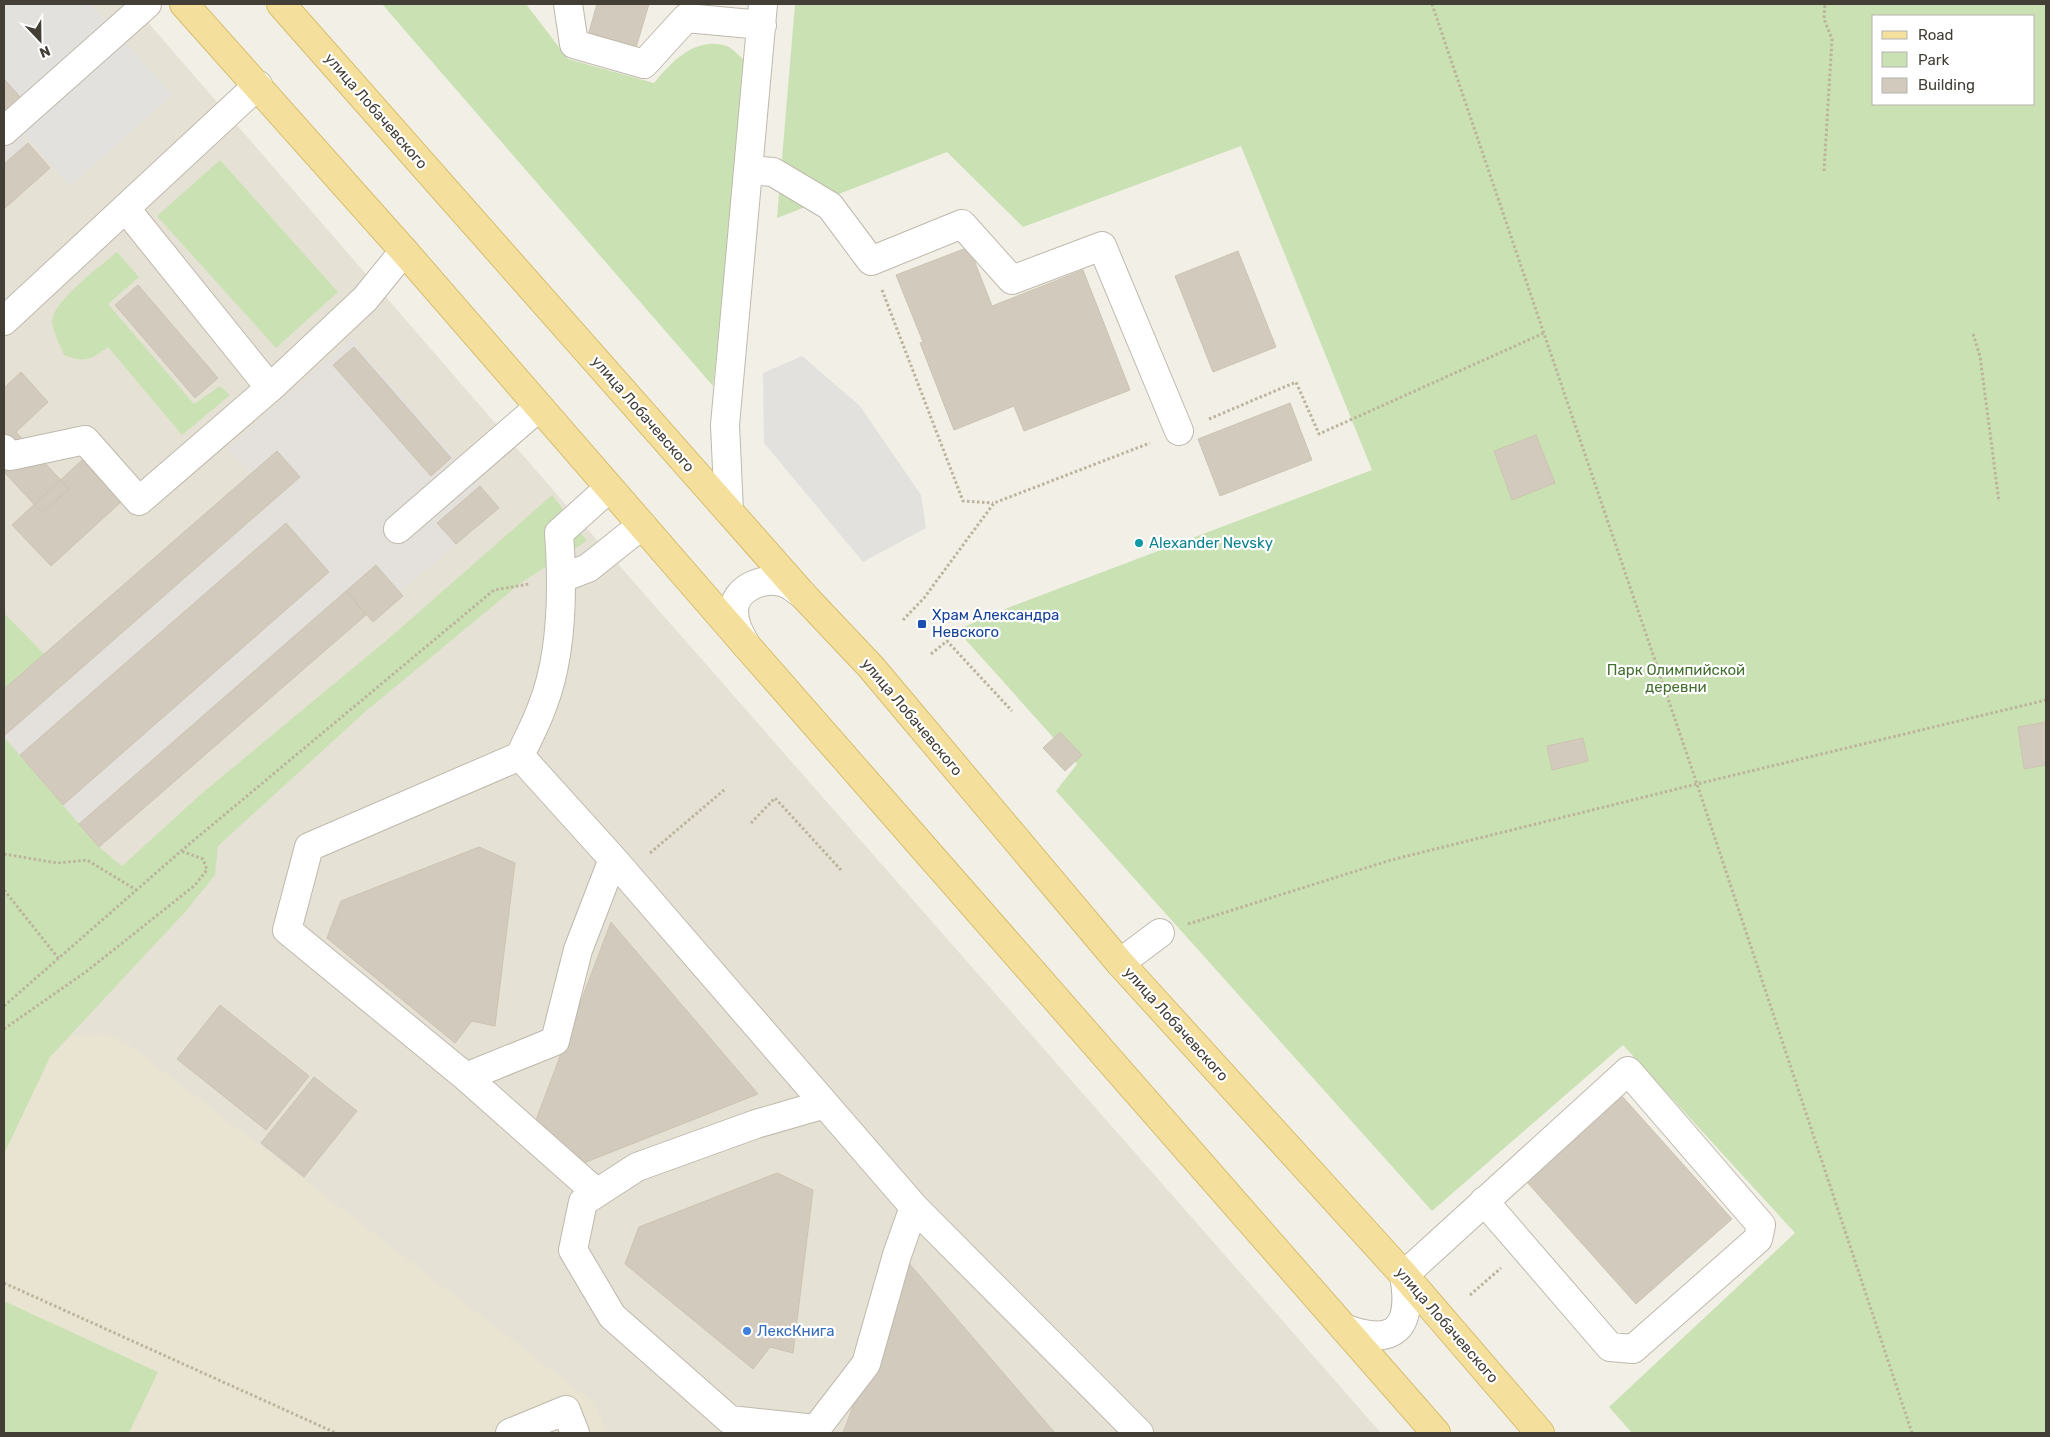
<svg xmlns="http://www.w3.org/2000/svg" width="2050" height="1437" font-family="Rubik,sans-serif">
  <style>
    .residential { fill: #e5e1d5 }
    .industrial { fill: #e4e0db }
    .education { fill: #e9e4d1 }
    .green { fill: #cae2b3; fill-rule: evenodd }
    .parking { fill: #e3e1de }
    .building { fill: #d2cbbd; stroke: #ccc3b1 }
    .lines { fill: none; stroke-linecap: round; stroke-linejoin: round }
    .minor-casing { stroke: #bfb9ad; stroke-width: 30 }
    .major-casing { stroke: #d7be6e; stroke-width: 30 }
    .path { stroke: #bcb39c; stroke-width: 3; stroke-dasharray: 2.5 2.5; stroke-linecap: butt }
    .minor { stroke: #fff; stroke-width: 28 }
    .major { stroke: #f4e09c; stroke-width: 28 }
    .culture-dot { fill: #0f9aa8; stroke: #fff; stroke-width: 2 }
    .transit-dot { fill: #1a4fb4; stroke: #fff; stroke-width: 2 }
    .shop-dot { fill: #3f7fe0; stroke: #fff; stroke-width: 2 }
    .labels { text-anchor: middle; stroke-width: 4.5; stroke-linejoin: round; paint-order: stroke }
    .street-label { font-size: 15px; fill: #433f36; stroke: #fff }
    .culture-label { font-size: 15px; fill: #0d838f; stroke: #fff; text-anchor: start }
    .transit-label { font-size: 15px; fill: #164399; stroke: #fff; text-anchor: start }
    .park-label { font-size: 15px; fill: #446f2f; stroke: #fff }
    .shop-label { font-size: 15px; fill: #366cbe; stroke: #fff; text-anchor: start }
  </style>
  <rect width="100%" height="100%" fill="#f1efe6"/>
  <path class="residential" d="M 4,4 L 132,4 L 560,498 L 1381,1433 L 4,1433 Z"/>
  <path class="industrial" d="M 4,117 L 50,168 L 4,209 Z
    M 351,338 L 499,508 L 400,592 L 403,596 L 373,622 L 366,615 L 99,847 L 4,738 L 4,689 L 251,474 L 227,449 Z"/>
  <path class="education" d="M 104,1033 L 129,1045 L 594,1403 L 607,1433 L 4,1433 L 4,1154 L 50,1057 L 70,1037 Z"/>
  <path class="green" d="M 382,4 L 526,4 L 568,59 L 654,83 C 672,61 696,36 727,46 C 734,49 742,59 748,64 L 713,386 Z
    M 795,4 L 2046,4 L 2046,1433 L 1632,1433 L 1609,1407 L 1795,1233 L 1623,1045 L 1432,1211 L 1056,791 L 1077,764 L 957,630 L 1010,607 L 1372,470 L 1241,146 L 1023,227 L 947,152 L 777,218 ZM 1874,16 L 2034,16 L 2034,104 L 1874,104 Z
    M 220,160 L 338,292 L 276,348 L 157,216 Z
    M 117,252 L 139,277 L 108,304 L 194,404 L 220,386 L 230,395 L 182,435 L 108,347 C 90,360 85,363 64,355 C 60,345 53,332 52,322 C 51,302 102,265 117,252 Z
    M 552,495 L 587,541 L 522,582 L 366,711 L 218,846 L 215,875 L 186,911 L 50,1057 L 4,1154 L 4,737 L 99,847 L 122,866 L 201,794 L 387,640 Z
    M 4,613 L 44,654 L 4,689 Z
    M 4,1301 L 158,1372 L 129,1433 L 4,1433 Z"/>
  <path class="parking" d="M 4,4 L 91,4 L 172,95 L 70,186 L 4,111 Z
    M 802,356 L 860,406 L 921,495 L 926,528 L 863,562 L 764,443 L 763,373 Z"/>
  <path class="building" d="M 597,4 L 649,4 L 635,51 L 589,32 Z
    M 4,79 L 22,99 L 6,113 L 4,111 Z
    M 28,143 L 50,168 L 4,209 L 4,164 Z
    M 969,247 L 992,306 L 1083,270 L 1130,390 L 1024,431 L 1014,406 L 954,430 L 920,343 L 923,342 L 896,275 Z
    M 1238,251 L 1276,347 L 1213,372 L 1175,276 Z
    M 138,285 L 218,378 L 195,398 L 115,305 Z
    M 354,347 L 451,458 L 431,476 L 333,365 Z
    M 21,372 L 48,402 L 16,432 L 69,489 L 42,513 L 4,472 L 4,388 Z
    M 1290,403 L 1312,460 L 1220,496 L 1198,439 Z
    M 1536,435 L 1555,483 L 1512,500 L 1494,451 Z
    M 277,451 L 300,477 L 4,736 L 4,689 Z
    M 82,460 L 121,502 L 51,566 L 12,525 Z
    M 480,486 L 499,508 L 456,544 L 437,523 Z
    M 286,523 L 329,572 L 63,805 L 20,755 Z
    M 376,565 L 403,596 L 373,622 L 346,591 Z
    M 346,591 L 366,615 L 99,847 L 79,824 Z
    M 2046,722 L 2046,765 L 2024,769 L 2018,727 Z
    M 1060,732 L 1082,755 L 1065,771 L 1043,748 Z
    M 1583,738 L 1588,761 L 1552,770 L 1547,746 Z
    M 479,847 L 515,863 L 495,1026 L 472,1021 L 455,1043 L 327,938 L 341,901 Z
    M 611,922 L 758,1094 L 571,1168 L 531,1133 Z
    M 220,1005 L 309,1076 L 266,1130 L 177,1059 Z
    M 314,1077 L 357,1111 L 304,1177 L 261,1143 Z
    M 1621,1095 L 1732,1219 L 1636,1304 L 1526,1181 Z
    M 777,1173 L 813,1190 L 793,1353 L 770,1347 L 753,1369 L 625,1264 L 639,1227 Z
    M 907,1261 L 1055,1433 L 843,1433 Z"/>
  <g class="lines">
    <g class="minor-casing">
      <path id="minor" d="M 568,4 L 574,44 L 644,64 L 686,18 L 762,25
        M 4,131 L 147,4
        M 748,170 L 773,172 L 830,206 L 871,261 L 962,224 L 1012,280 L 1102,246 L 1179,431
        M 126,209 L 270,388
        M 4,321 L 258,85
        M 4,449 L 10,456 L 85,440 L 139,501 L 270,388 L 365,299 L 404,251
        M 729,511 L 725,425 L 763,4
        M 398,529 L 539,407
        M 562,578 L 588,568 L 642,525
        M 746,645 C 740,634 734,624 734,611 C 734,589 762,577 781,582 C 788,583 796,590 802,594
        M 520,756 C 527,740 536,724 542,707 C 563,655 563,588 559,533 L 609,488
        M 613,859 L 578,950 L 555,1041 L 466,1077 L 287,930 L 309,847 L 520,756 L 613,859 L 914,1207 L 1139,1433
        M 1120,963 L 1160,933
        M 466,1077 L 597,1193
        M 825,1104 L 756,1124 L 637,1167 L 583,1202 L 573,1250 L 612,1316 L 730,1420 L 816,1429 L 866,1364 L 897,1255 L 914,1207
        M 1344,1328 C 1396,1348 1413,1327 1404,1275 L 1628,1071 L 1761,1225 L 1758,1239 L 1633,1349 L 1610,1347 L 1484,1201
        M 510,1433 L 566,1410 L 575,1433"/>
    </g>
    <g class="major-casing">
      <path id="major" d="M 184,4 L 404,251 L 746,645 L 1436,1433
        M 281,4 L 802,594 L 871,667 L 1120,963 L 1404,1275 L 1540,1433"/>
    </g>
    <path class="path" d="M 1432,4 L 1697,784 L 1912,1433
      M 1824,171 L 1832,39 L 1824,19 L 1825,4
      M 882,290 L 963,501 L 993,503
      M 1973,334 L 1980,356 L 1999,502
      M 1209,419 L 1296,382 L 1319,434 L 1544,333
      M 903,620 L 924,598 L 994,503 L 1150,443
      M 931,654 L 947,641 L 1012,711
      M 751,823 L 775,798 L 841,870
      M 650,853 L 724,790
      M 4,854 L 57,863 L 87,860 L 138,891
      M 4,890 L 59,959
      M 1188,924 L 1391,860 L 1697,784 L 2046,700
      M 4,1006 L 181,851 L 494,590 L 529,584
      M 4,1029 L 87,971 L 194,886 L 207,870 L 203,859 L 181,851
      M 4,1283 L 336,1433
      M 1470,1295 L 1501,1268"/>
    <use href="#minor" class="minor"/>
    <use href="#major" class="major"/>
  </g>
  <circle class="culture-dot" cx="1139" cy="543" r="5"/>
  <rect class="transit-dot" x="917" y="619" width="10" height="10" rx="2.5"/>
  <circle class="shop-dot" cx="747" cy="1331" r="5"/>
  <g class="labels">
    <g class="street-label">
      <text transform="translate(376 111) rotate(49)" y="5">улица Лобачевского</text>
      <text transform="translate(643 414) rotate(49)" y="5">улица Лобачевского</text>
      <text transform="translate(912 717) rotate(50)" y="5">улица Лобачевского</text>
      <text transform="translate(1176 1024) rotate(48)" y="5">улица Лобачевского</text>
      <text transform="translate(1447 1325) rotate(49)" y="5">улица Лобачевского</text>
    </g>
    <g class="culture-label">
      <text x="1149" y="548">Alexander Nevsky</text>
    </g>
    <g class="transit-label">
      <text x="932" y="620">Храм Александра<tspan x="932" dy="17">Невского</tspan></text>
    </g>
    <g class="park-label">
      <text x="1676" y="675">Парк Олимпийской<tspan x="1676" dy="17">деревни</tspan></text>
    </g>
    <g class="shop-label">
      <text x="757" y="1336">ЛексКнига</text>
    </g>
  </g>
  <rect width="2050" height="1437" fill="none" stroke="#433f36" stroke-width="10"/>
  <rect x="1872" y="15" width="162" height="90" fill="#ffffff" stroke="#b4b2af"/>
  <rect x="1882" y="31" width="25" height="8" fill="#f4e09c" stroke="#b4b2af"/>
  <text x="1918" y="40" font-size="15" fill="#433f36">Road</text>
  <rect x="1882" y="52" width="25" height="15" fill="#cae2b3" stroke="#b4b2af"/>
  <text x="1918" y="65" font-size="15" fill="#433f36">Park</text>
  <rect x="1882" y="78" width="25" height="15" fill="#d2cbbd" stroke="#b4b2af"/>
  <text x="1918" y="90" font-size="15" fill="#433f36">Building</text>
  <g transform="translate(40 40) rotate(158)" stroke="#ffffff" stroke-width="4" paint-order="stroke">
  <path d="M0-4L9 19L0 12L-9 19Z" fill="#433f36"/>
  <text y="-8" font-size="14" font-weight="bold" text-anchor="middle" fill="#433f36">N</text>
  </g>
</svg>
